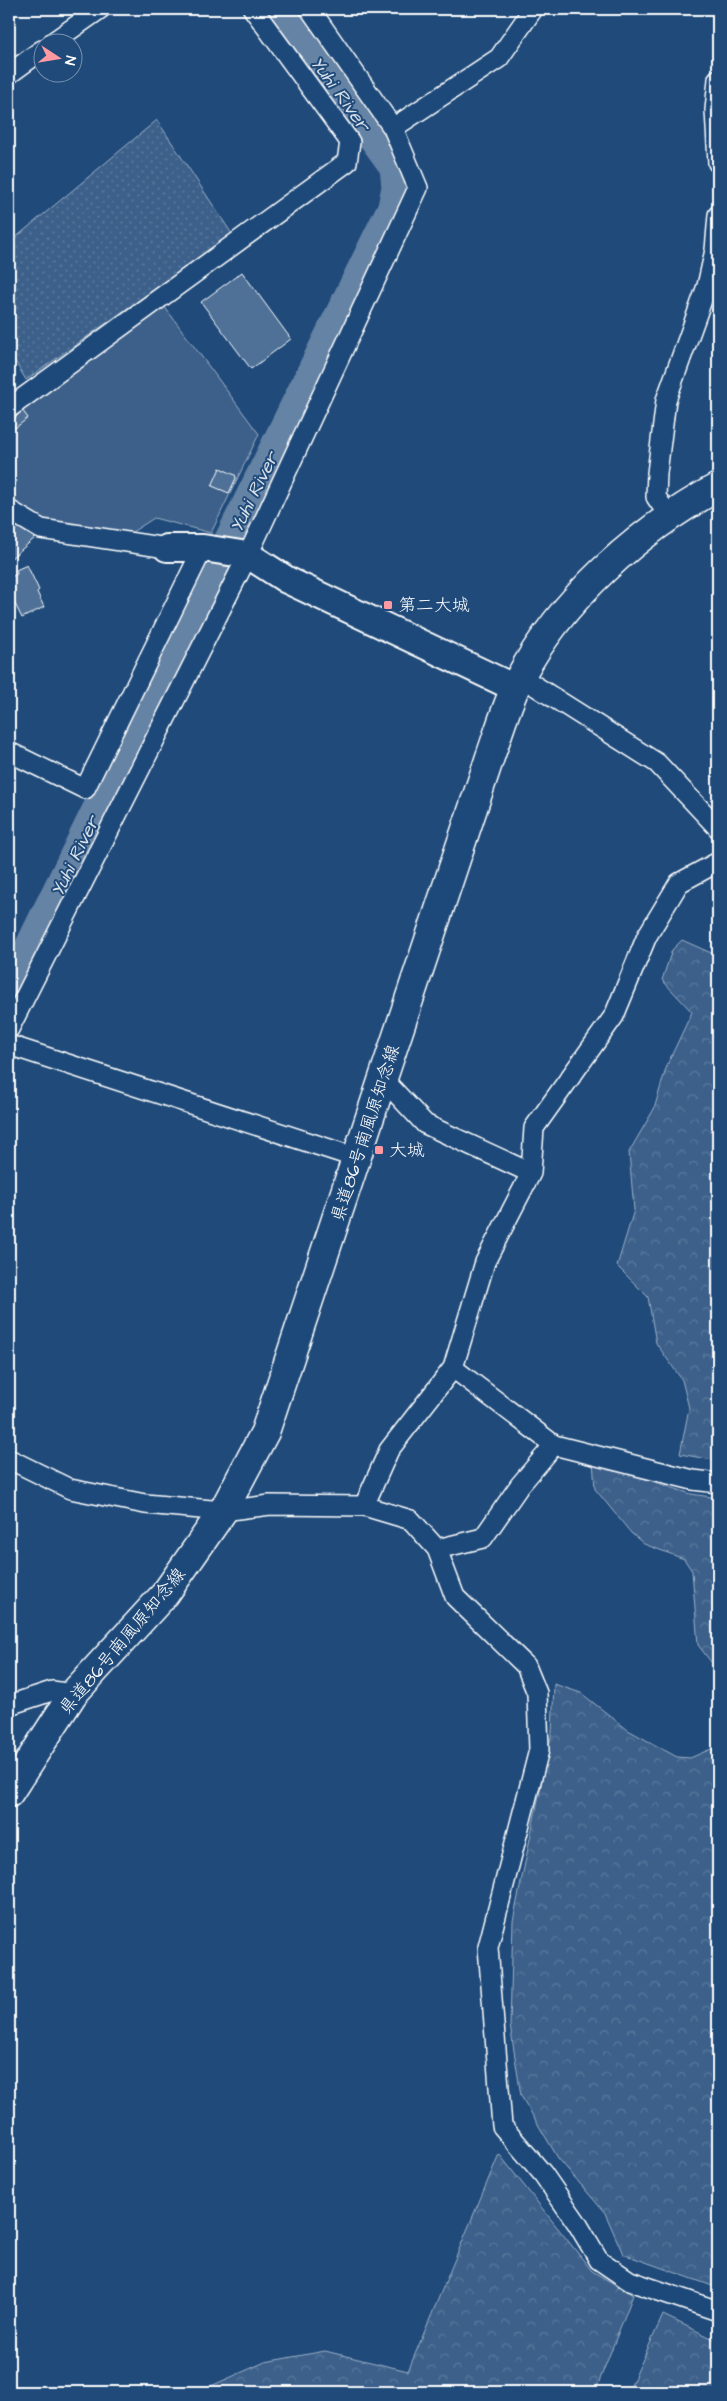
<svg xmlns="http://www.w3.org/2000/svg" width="727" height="2401" font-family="'Architects Daughter','Klee One',sans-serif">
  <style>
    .grass { fill: url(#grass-dots); stroke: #9eb0c5 }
    .forest { fill: url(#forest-crowns); stroke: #9eb0c5 }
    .green { fill: #3c618b; stroke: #9eb0c5 }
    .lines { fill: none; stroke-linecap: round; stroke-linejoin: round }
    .river { stroke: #6583a4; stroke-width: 31 }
    .building { fill: #507197; stroke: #fff }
    .street-casing { stroke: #fff; stroke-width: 22 }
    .secondary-casing { stroke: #fff; stroke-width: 30 }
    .primary-casing { stroke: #fff; stroke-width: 31 }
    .street { stroke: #1f4a7a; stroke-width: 19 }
    .secondary { stroke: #1f4a7a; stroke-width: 26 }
    .primary { stroke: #1f4a7a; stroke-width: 28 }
    .poi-dot { fill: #ff9aa2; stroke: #1f4a7a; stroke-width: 2 }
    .labels { text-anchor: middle; stroke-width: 4; stroke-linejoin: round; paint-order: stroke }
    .poi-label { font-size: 18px; fill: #fff; stroke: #1f4a7a; text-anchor: start }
    .street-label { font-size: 18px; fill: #fff; stroke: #1f4a7a }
    .water-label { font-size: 19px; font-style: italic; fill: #d8e0e8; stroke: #1f4a7a }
  </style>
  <defs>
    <pattern id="grass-dots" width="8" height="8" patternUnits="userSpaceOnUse" patternTransform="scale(1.25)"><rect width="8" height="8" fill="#3c618b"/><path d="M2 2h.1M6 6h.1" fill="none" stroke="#59799c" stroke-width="1.8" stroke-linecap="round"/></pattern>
    <pattern id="forest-crowns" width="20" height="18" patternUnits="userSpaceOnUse" patternTransform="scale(1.25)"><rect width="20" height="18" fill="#3c618b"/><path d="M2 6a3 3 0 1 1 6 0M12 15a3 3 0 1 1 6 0" fill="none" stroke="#59799c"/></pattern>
  </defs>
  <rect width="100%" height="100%" fill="#1f4a7a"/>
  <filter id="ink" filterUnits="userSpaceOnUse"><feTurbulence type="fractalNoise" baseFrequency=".02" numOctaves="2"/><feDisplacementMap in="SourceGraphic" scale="10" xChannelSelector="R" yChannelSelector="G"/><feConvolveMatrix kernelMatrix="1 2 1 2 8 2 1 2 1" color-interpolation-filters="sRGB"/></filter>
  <g filter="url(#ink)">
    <path class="grass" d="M 157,120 L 232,234 L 26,380 L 9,351 L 9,243 Z"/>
    <path class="forest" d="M 682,940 L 718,956 L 718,1461 L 680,1454 L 689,1408 L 682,1380 L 656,1343 L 648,1297 L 617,1266 L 634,1210 L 629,1152 L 654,1109 L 667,1065 L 692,1012 L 662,980 L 672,950 Z
      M 593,1461 L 691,1494 L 718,1498 L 718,1671 L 698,1645 L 692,1571 L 684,1559 L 644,1544 L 631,1533 L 595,1489 Z
      M 554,1684 L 581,1693 L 628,1730 L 677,1757 L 690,1758 L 718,1746 L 718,2288 L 623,2254 L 605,2213 L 558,2158 L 521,2096 L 510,2025 L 513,1921 L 552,1732 Z
      M 499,2154 L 592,2271 L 633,2295 L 595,2392 L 202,2392 L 211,2386 L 265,2362 L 325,2351 L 408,2371 Z
      M 663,2315 L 718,2341 L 718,2392 L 628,2392 Z"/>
    <path class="green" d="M 164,306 L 259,434 L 211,533 L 154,518 L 126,536 L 43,523 L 9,502 L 9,417 Z"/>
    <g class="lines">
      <path class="river" d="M 9,990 L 393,207 L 397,187 L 395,167 L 280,9"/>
    </g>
    <path class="building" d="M 242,272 L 291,339 L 251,369 L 201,302 Z
      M 22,410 L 28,418 L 15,428 L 11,423 Z
      M 220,468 L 235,475 L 236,478 L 229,493 L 212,486 Z
      M 11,475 L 17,481 L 13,486 L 9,483 Z
      M 10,522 L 35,538 L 9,560 L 9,523 Z
      M 27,565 L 39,590 L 37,592 L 44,607 L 22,618 L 9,592 L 9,578 L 17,574 L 16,570 Z"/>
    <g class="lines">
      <g class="street-casing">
        <path id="street" d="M 53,42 L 100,9
          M 9,74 L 42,50
          M 718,79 L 715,110 L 718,163
          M 393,128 L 499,58 L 533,9
          M 9,408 L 347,162 L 350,142 L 253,9
          M 9,510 L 41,529 L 167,548
          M 669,516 L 656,497 L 657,473 L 666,400 L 707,286 L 715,250 L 718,215
          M 521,677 L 657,763 L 718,828
          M 9,752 L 85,789 L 203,548
          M 9,1029 L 248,555 L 418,188 L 393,128 L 310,9
          M 9,1045 L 357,1158
          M 383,1079 L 425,1124 L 531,1173
          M 453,1368 L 554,1445 L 693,1480 L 718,1483
          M 9,1459 L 70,1489 L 145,1504 L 223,1511 L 270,1505 L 364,1506 L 411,1520 L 437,1549 L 455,1597 L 526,1666 L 537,1693 L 539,1750 L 488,1947 L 502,2126 L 543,2174 L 577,2223 L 599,2260 L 630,2281 L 718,2311
          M 364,1506 L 389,1450 L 453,1368 L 485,1262 L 531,1173 L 534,1128 L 614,1016 L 647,936 L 679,883 L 718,862
          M 437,1549 L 483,1538 L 520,1485 L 554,1445
          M 9,1705 L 52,1691 L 73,1694"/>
      </g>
      <g class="secondary-casing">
        <path id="secondary" d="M 167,548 L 203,548 L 248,555 L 287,580 L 515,688"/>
      </g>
      <g class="primary-casing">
        <path id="primary" d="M 9,1793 L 73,1694 L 165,1594 L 223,1511 L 265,1432 L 490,757 C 499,731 507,704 519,679 C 562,598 639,530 718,487"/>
      </g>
      <use href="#street" class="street"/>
      <use href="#secondary" class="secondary"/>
      <use href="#primary" class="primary"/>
    </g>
  </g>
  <g class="poi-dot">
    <rect x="383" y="600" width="10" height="10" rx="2.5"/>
    <rect x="374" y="1145" width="10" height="10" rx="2.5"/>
  </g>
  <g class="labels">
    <g class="poi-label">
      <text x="398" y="611">第二大城</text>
      <text x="389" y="1156">大城</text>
    </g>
    <g class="street-label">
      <text transform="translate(365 1133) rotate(-72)" y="6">県道86号南風原知念線</text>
      <text transform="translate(122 1641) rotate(-50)" y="6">県道86号南風原知念線</text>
    </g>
    <g class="water-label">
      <text transform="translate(341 93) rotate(54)" y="7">Yuhi River</text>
      <text transform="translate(253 492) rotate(-64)" y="7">Yuhi River</text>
      <text transform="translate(74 856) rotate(-64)" y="7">Yuhi River</text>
    </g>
  </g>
  <rect width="727" height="2401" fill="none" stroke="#1f4a7a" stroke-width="30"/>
  <rect x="15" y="15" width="697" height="2371" fill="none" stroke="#fff" stroke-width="2" filter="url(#ink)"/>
  <g transform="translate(58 58) rotate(102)"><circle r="24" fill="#1f4a7a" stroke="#7992af"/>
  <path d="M0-4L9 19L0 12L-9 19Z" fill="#ff9aa2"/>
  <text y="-8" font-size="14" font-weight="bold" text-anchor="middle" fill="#ffffff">N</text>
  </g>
</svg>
